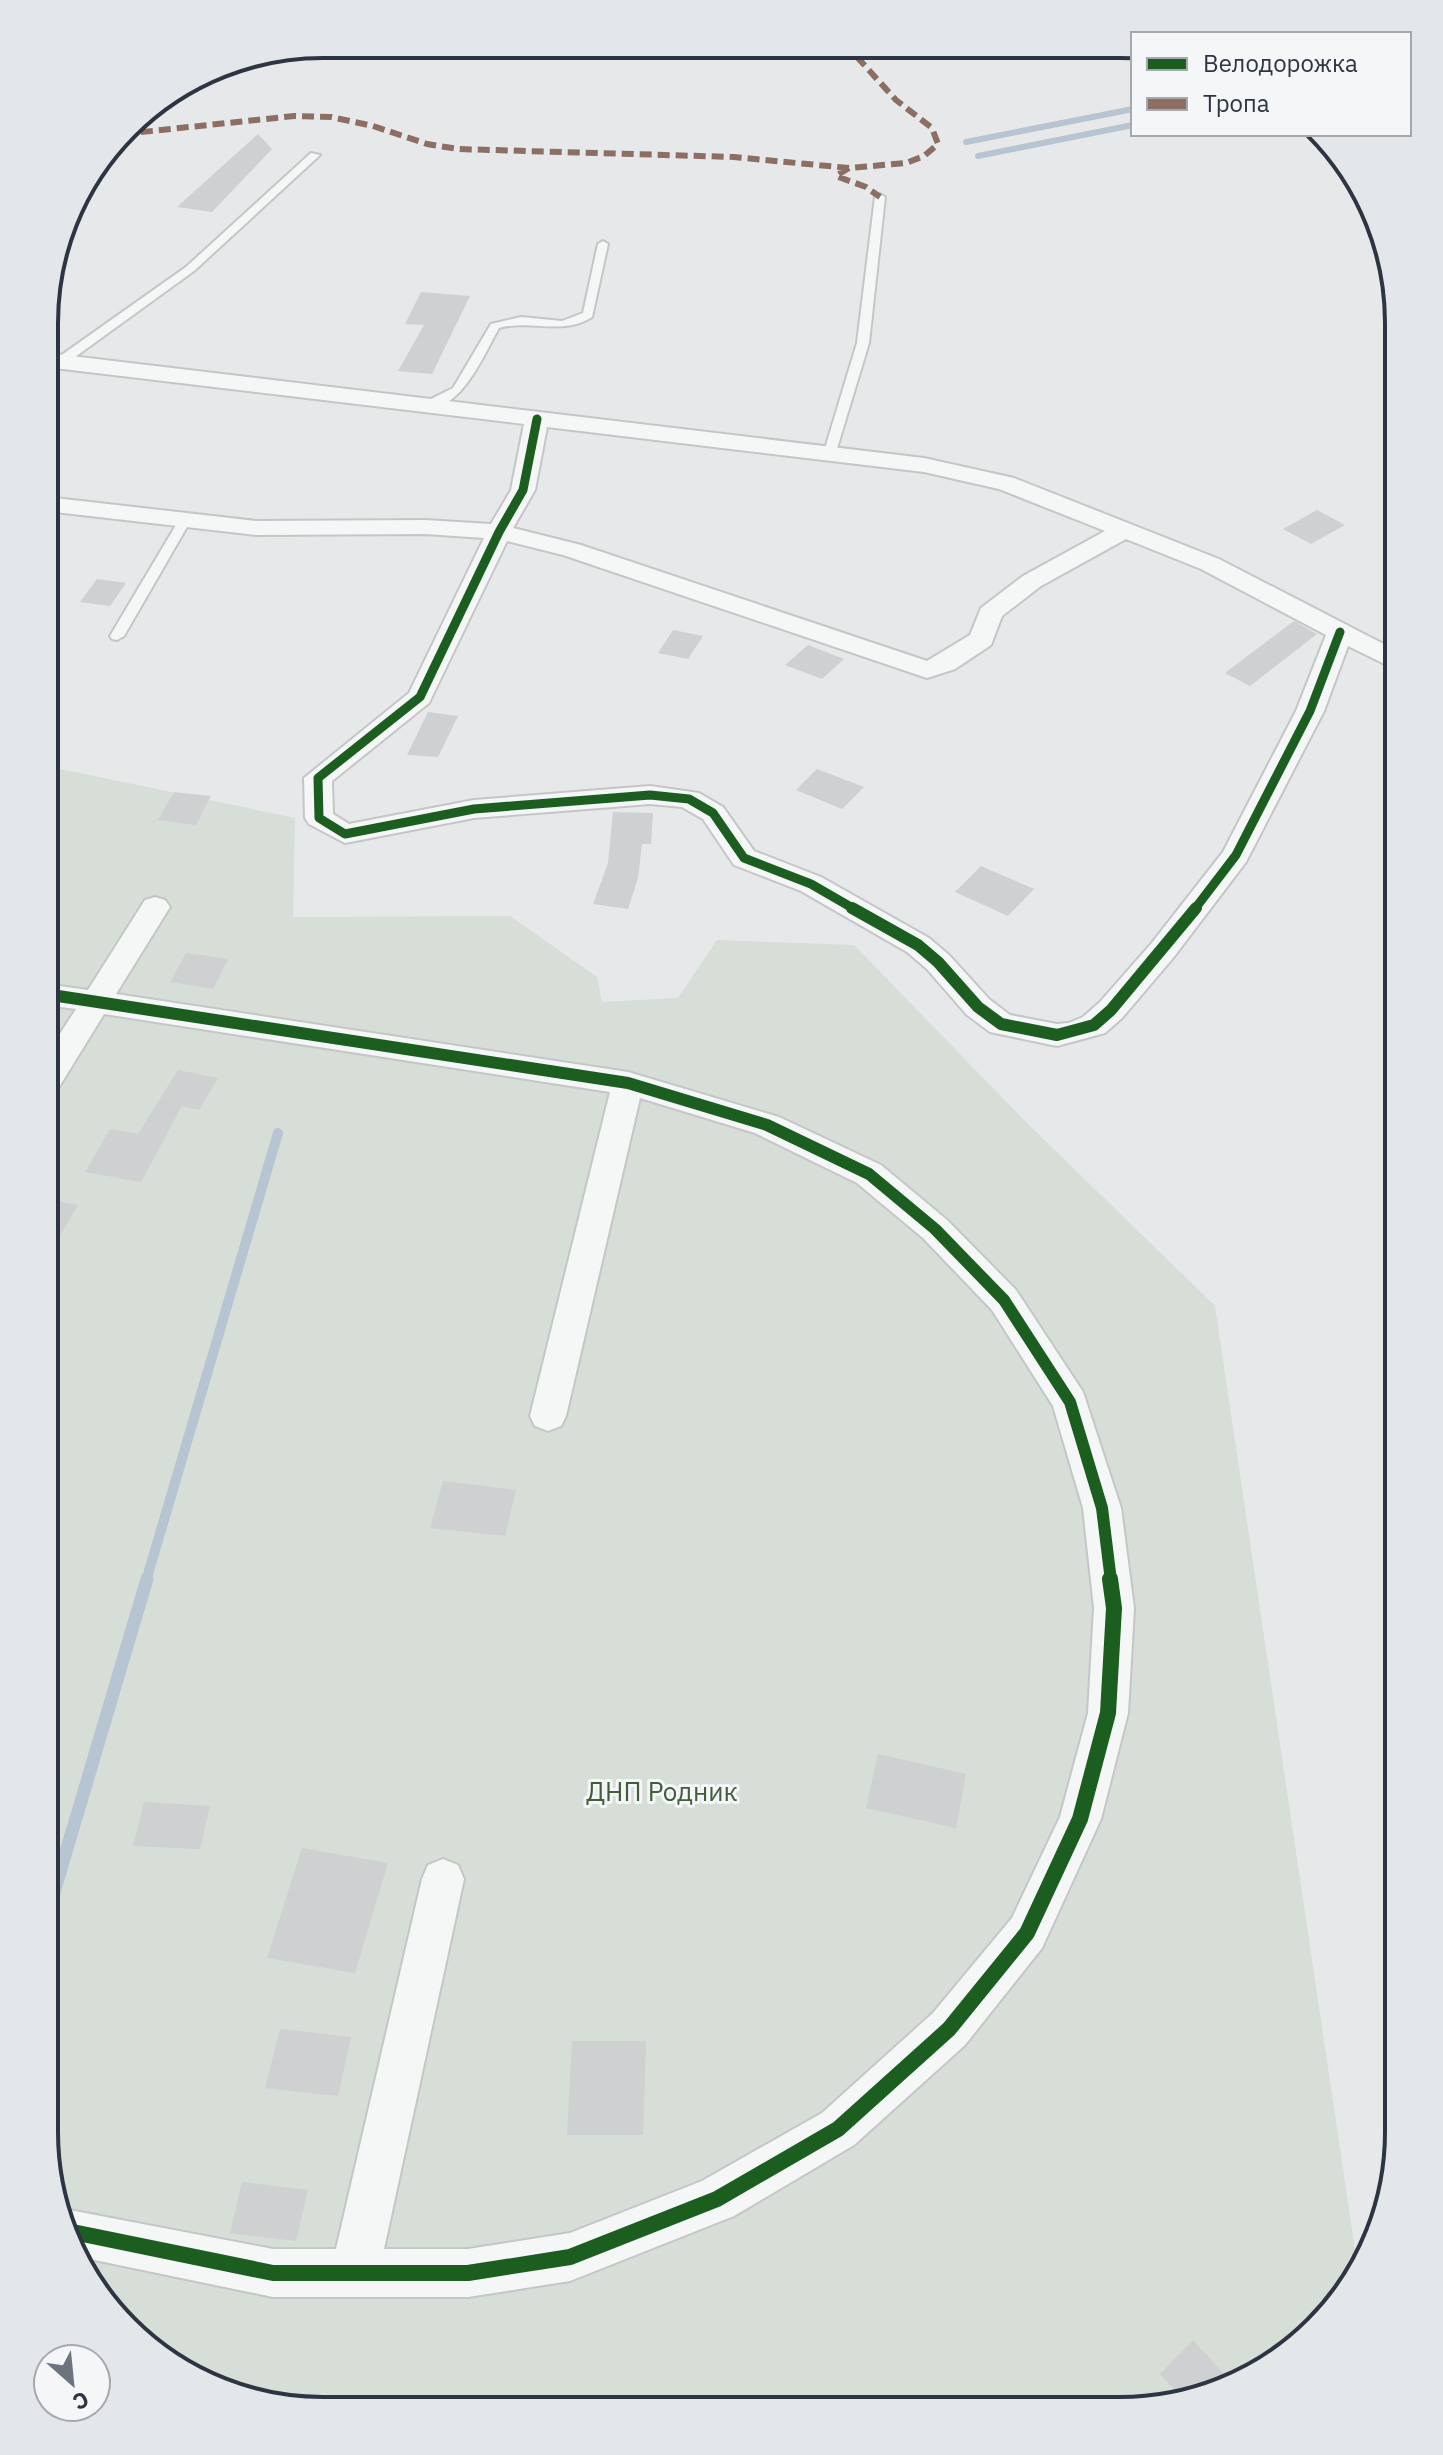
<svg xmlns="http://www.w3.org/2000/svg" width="1443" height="2455" font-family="'IBM Plex Sans',sans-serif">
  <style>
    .green { fill: #d7ddd7 }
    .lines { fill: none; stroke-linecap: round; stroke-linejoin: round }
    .stream-far2 { stroke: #b7c4d2; stroke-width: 6 }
    .stream-far1 { stroke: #b7c4d2; stroke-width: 10 }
    .stream { stroke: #b7c4d2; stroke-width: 13 }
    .building { fill: #ced0d2 }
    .lane-casing { stroke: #c4c6c8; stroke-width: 4 }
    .street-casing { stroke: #c4c6c8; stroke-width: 4 }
    .lane { fill: #f5f6f6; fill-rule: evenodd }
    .street { fill: #f5f6f6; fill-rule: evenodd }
    .quiet { stroke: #8d6e63; stroke-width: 6; stroke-dasharray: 12 6; stroke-linecap: butt }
    .cycleway-far2-casing { stroke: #f4f6f8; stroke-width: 13 }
    .cycleway-far1-casing { stroke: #f4f6f8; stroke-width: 17 }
    .cycleway-casing { stroke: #f4f6f8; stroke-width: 21 }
    .cycleway-far2 { stroke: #1b5e20; stroke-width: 9 }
    .cycleway-far1 { stroke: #1b5e20; stroke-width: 12 }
    .cycleway { stroke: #1b5e20; stroke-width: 16 }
    .labels { text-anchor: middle; stroke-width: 6; stroke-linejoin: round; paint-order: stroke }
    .near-park-label { font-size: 26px; fill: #425c3c; stroke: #f4f6f8 }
    .rim { fill: none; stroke: #2e3542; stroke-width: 4 }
  </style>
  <rect width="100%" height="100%" fill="#e6e8ea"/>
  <path class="green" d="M 46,766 L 295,818 L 293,917 L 510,916 L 597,977 L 602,1002 L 678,998 L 717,940 L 854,945 L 1025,1121 L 1215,1306 L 1358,2270 L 1342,2301 L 1226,2390 L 1120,2411 L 287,2409 L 153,2353 L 65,2238 L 44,2132 Z"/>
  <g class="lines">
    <path class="stream-far2" d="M 966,142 L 1133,109
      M 978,156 L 1133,125"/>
    <path class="stream-far1" d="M 146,1581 L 278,1133"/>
    <path class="stream" d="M 44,1926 L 147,1579"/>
  </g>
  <path class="building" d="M 258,134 L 272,149 L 212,212 L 177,207 Z
    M 421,292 L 470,296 L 432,374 L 398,371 L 424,325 L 405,324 Z
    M 1317,510 L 1345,525 L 1311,544 L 1283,529 Z
    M 97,579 L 126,583 L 110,606 L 80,602 Z
    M 1294,621 L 1317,634 L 1250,686 L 1225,673 Z
    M 673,630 L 703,636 L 688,659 L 658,653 Z
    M 808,645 L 844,659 L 822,679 L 785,665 Z
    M 428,712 L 458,716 L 438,757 L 407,755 Z
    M 817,769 L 864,787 L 842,809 L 796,790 Z
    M 174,792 L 211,796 L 196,825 L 158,820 Z
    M 613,812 L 653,813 L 651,844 L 642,844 L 638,878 L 628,909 L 593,904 L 608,863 Z
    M 981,866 L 1034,889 L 1008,916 L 955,892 Z
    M 186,953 L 228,959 L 213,989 L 170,982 Z
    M 178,1070 L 218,1078 L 199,1110 L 182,1106 L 141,1182 L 85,1172 L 110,1129 L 138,1134 Z
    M 45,1199 L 78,1205 L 45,1261 Z
    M 443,1481 L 516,1490 L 505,1536 L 430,1528 Z
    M 878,1754 L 966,1774 L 956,1828 L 866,1808 Z
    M 144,1802 L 210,1806 L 200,1849 L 133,1846 Z
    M 302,1848 L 388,1863 L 355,1973 L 267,1958 Z
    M 280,2029 L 351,2037 L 338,2096 L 265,2088 Z
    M 572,2041 L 646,2041 L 643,2135 L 567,2135 Z
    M 242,2182 L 308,2190 L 296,2241 L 230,2233 Z
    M 1193,2340 L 1233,2384 L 1226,2390 L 1183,2399 L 1160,2374 Z"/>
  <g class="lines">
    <g class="lane-casing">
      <path id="lane" d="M 311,153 L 320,155 L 194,271 L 64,365 L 56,365 L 56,359 L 186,267 Z
        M 880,194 L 885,197 L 869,343 L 835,455 L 829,459 L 823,455 L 857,343 L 875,197 Z
        M 603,241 L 608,244 L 592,317 C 562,336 532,319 499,328 C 483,356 461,412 423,409 L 423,403 L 453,388 L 491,324 L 521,317 L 562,321 L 583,313 L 598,244 Z
        M 185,516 L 191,520 L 124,636 L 117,640 L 112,639 L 110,636 L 179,520 Z"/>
    </g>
    <g class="street-casing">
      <path id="street" d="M 46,353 L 924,458 L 1014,478 L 1219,559 L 1399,652 L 1399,671 L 1348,646 L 1324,711 L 1246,862 L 1173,958 L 1122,1018 L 1105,1033 L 1057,1046 L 990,1032 L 967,1015 L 927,969 L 907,952 L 801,891 L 734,865 L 703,819 L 682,807 L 650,804 L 474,818 L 345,843 L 309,824 L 305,818 L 304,778 L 409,693 L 484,538 L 425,534 L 257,535 L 46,511 L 46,497 L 257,521 L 425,520 L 491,524 L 511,490 L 524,424 L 46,367 ZM 547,427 L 924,472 L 999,489 L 1105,531 L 1023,576 L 981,608 L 970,635 L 927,661 L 581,545 L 513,528 L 535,490 ZM 1126,539 L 1201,569 L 1326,635 L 1296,711 L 1223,852 L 1151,944 L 1100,1002 L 1083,1017 L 1069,1023 L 1057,1024 L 1010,1015 L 989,999 L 949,955 L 929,938 L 821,877 L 754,851 L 723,807 L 699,793 L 650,786 L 474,800 L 349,824 L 333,814 L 332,781 L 429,703 L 507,541 L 563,555 L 927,678 L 955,669 L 991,645 L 1002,616 L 1041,586 Z
        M 155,897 L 165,900 L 170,907 L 116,994 L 628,1072 L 779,1117 L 881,1165 L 947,1220 L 1016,1290 L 1083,1392 L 1121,1508 L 1134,1608 L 1128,1713 L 1101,1819 L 1042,1948 L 965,2045 L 854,2145 L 734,2216 L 570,2281 L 468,2297 L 273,2297 L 80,2257 L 65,2238 L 59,2208 L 273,2249 L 336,2249 L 422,1879 L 428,1865 L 443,1859 L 458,1865 L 464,1879 L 384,2249 L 468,2249 L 570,2233 L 702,2181 L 822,2113 L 933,2013 L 1012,1918 L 1060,1817 L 1088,1713 L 1094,1608 L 1083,1508 L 1053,1406 L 992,1310 L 923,1238 L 857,1183 L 755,1133 L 640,1098 L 566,1416 L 561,1426 L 548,1431 L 535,1426 L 530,1416 L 610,1092 L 104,1014 L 56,1092 L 45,1095 L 45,1057 L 76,1009 L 45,1005 L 45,984 L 88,990 L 145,900 Z"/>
    </g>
    <use href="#lane" class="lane"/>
    <use href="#street" class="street"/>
    <path class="quiet" d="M 123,134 L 294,116 L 331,117 L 373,126 L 427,144 L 458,149 L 734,157 L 849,168 L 906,163 L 924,156 L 938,144 L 932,128 L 896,100 L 847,46
      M 849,168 L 836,176 L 866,187 L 880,197"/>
    <g class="cycleway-far2-casing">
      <path id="cycleway-far2" d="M 537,419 L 523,490 L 499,532 L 420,697 L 318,778 L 319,818 L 345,834 L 474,809 L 650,795 L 689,799 L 713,813 L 744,858 L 811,884 L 856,910
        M 1194,910 L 1236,855 L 1310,711 L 1340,632"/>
    </g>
    <g class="cycleway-far1-casing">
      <path id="cycleway-far1" d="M 852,908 L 918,945 L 938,962 L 978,1007 L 1001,1024 L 1057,1035 L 1094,1025 L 1111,1010 L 1196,908
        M 45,994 L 628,1083 L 767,1125 L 869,1174 L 935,1229 L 1004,1300 L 1070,1402 L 1102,1508 L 1111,1581"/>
    </g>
    <g class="cycleway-casing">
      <path id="cycleway" d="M 63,2230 L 273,2273 L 468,2273 L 570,2257 L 717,2199 L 838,2129 L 949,2029 L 1027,1933 L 1080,1819 L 1108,1713 L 1114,1608 L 1110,1579"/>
    </g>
    <use href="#cycleway-far2" class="cycleway-far2"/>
    <use href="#cycleway-far1" class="cycleway-far1"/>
    <use href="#cycleway" class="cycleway"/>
  </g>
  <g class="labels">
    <g class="near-park-label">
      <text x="662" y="1801">ДНП Родник</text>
    </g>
  </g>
  <path d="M0 0H1443V2455H0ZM323 58H1120A265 265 0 0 1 1385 323V2132A265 265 0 0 1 1120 2397H323A265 265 0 0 1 58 2132V323A265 265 0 0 1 323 58Z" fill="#e4e7e9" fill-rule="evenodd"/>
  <path class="rim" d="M323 58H1120A265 265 0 0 1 1385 323V2132A265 265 0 0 1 1120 2397H323A265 265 0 0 1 58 2132V323A265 265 0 0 1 323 58Z"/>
  <rect x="1131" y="32" width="280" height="104" fill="#f4f6f8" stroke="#a5a9af" stroke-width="2"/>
  <rect x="1147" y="58" width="40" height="12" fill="#1b5e20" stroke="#a5a9af" stroke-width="2"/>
  <text x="1203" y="72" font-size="24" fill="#2e3542">Велодорожка</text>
  <rect x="1147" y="98" width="40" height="12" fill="#8d6e63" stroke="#a5a9af" stroke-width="2"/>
  <text x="1203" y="112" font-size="24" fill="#2e3542">Тропа</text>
  <g transform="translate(72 2383) rotate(153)"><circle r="38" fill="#f4f6f8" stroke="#a5a9af" stroke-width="2"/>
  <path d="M0-6L14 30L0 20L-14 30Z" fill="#6e747d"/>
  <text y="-12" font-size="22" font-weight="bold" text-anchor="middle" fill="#2e3542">С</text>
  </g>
</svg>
